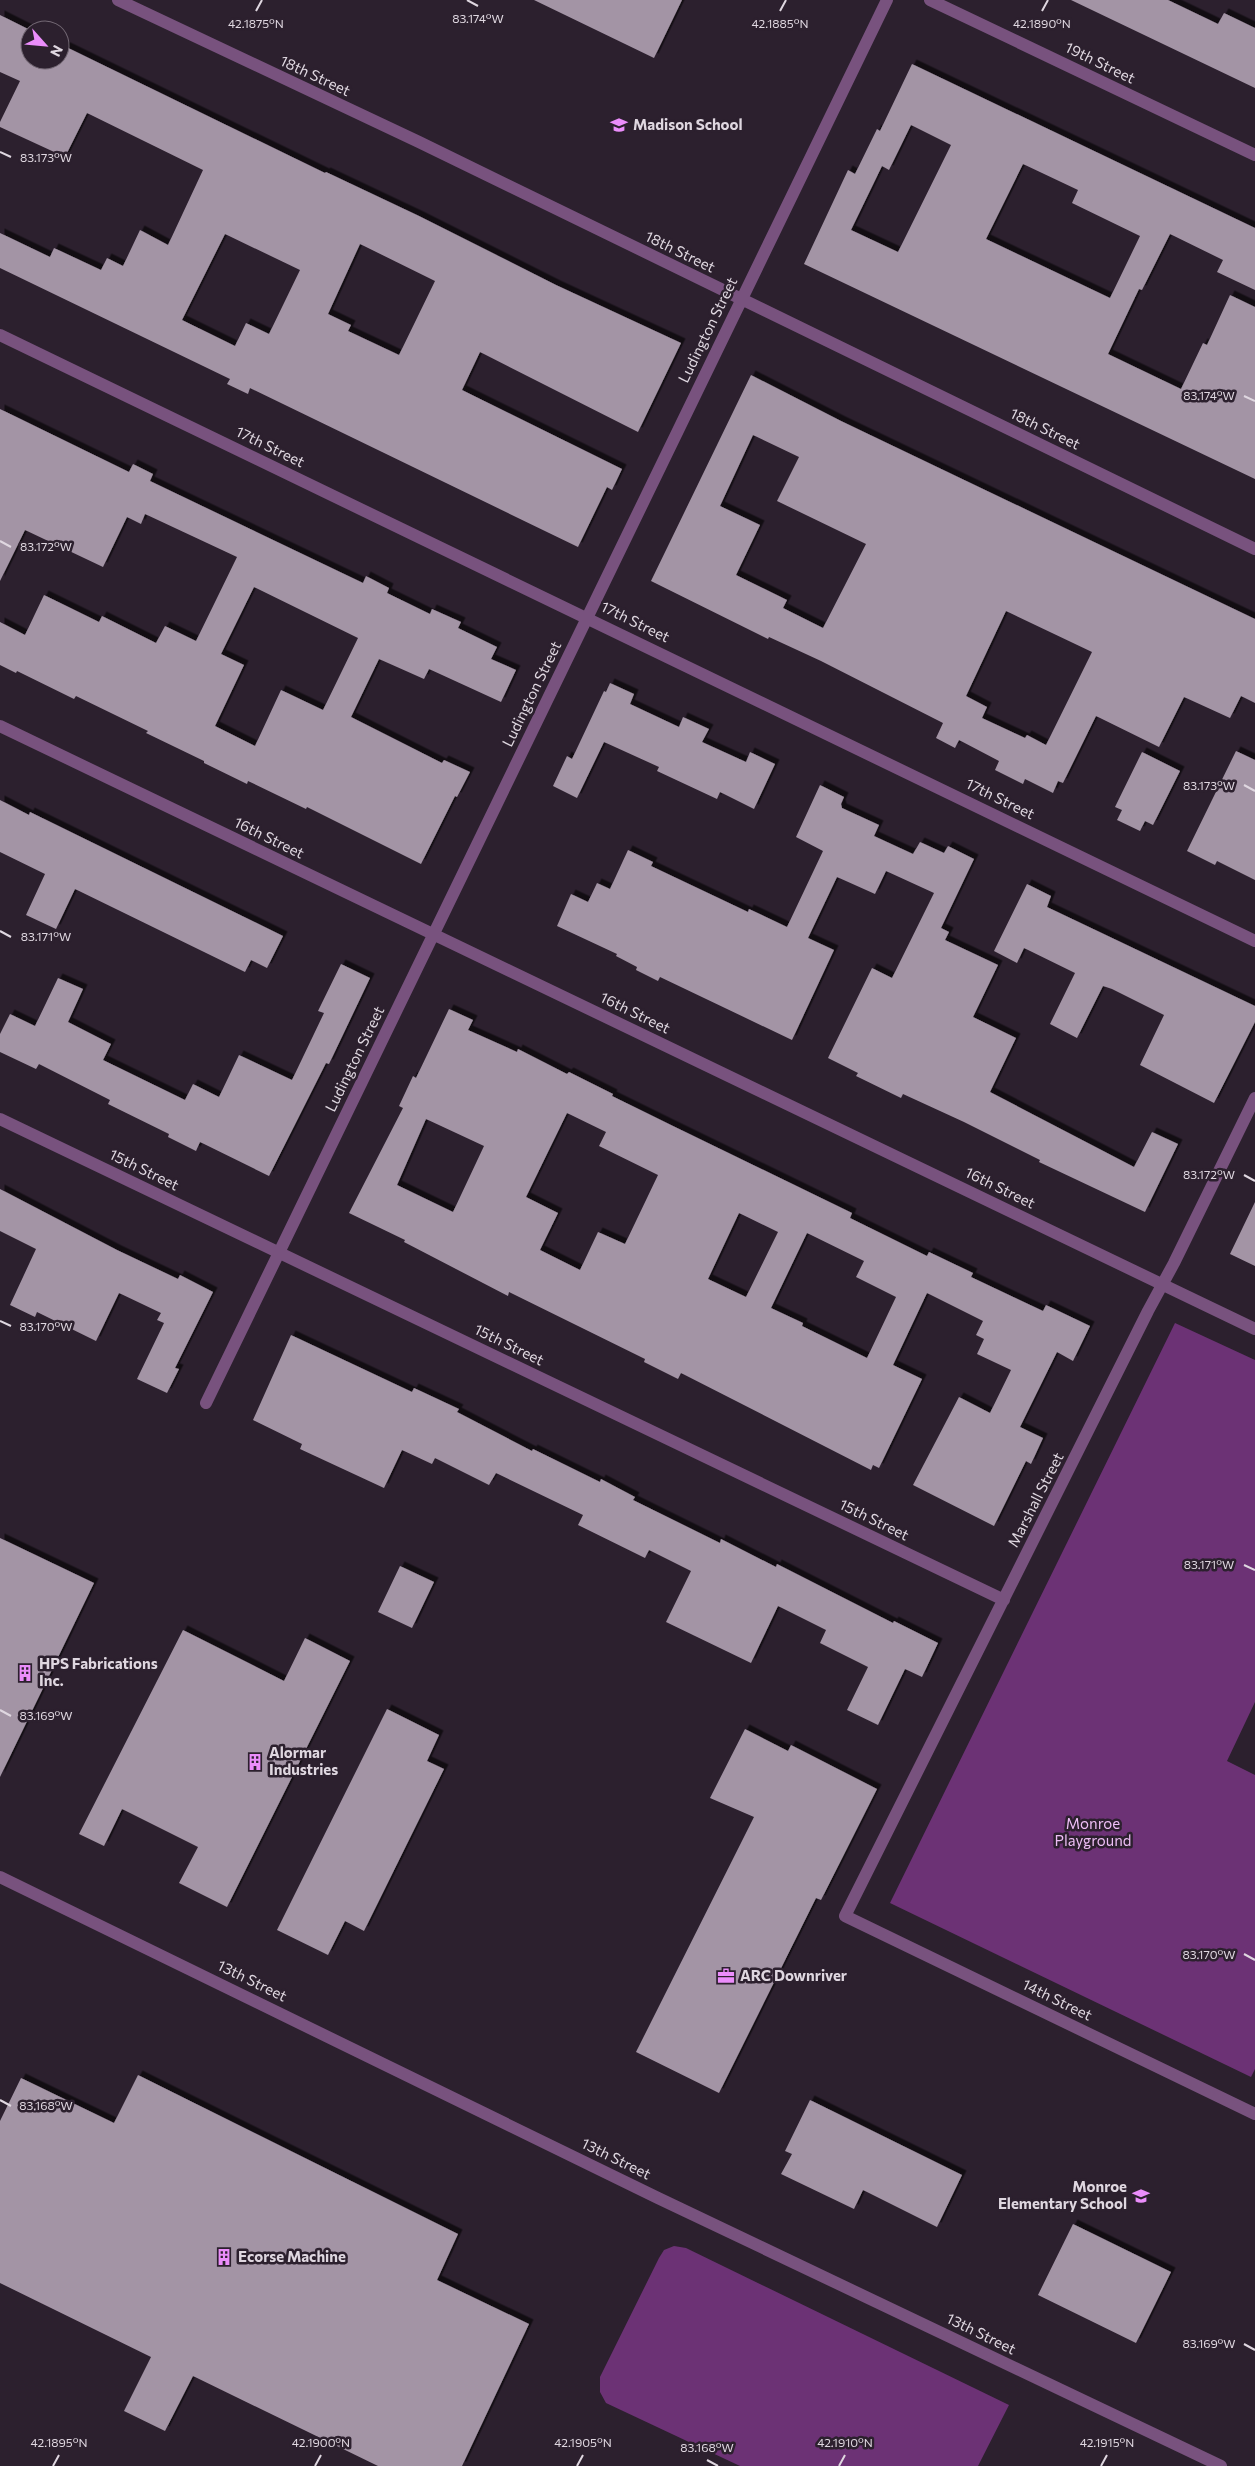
<svg xmlns="http://www.w3.org/2000/svg" width="1255" height="2466" font-family="Commissioner,sans-serif">
  <style>
    .green { fill: #6c3275 }
    .building { fill: #a394a5; fill-rule: evenodd; filter: url(#shadow) }
    .lines { fill: none; stroke-linecap: round; stroke-linejoin: round }
    .minor { stroke: #78527e; stroke-width: 12 }
    .ticks { fill: none; stroke: #dfd7e0; stroke-width: 2 }
    .labels { text-anchor: middle; stroke-width: 5; stroke-linejoin: round; paint-order: stroke }
    .street-label { font-size: 15px; fill: #dfd7e0; stroke: #2c202e }
    .poi-label { font-size: 15px; font-weight: bold; fill: #dfd7e0; stroke: #2c202e; text-anchor: start }
    .park-label { font-size: 15px; fill: #eebef6; stroke: #2c202e }
    .ticks-label { font-size: 12px; text-anchor: middle; fill: #dfd7e0; stroke: #2c202e; stroke-width: 5; stroke-linejoin: round; paint-order: stroke }
  </style>
  <defs>
    <filter id="shadow"><feDropShadow dx="4.5" dy="-4.5" stdDeviation="0" flood-color="#0009"/></filter>
  </defs>
  <rect width="100%" height="100%" fill="#2c202e"/>
  <path class="green" d="M 1175,1323 L 1255,1360 L 1255,1702 L 1227,1761 L 1255,1775 L 1255,2069 L 1251,2077 L 890,1903 Z
    M 674,2246 L 686,2248 L 1009,2405 L 978,2466 L 740,2466 L 606,2403 L 600,2392 L 600,2377 L 659,2258 L 664,2250 Z"/>
  <path class="building" d="M 534,0 L 682,0 L 654,58 Z
    M 1071,0 L 1168,0 L 1218,24 L 1224,13 L 1255,28 L 1255,88 Z
    M 0,15 L 30,30 L 30,60 L 60,60 L 60,44 L 325,173 L 326,172 L 419,216 L 556,285 L 681,343 L 638,432 L 480,352 L 462,390 L 622,469 L 612,490 L 607,487 L 578,547 L 250,388 L 248,394 L 227,384 L 230,379 L 0,268 L 0,233 L 50,257 L 54,248 L 101,270 L 107,258 L 123,266 L 140,230 L 168,245 L 203,170 L 87,113 L 65,157 L 0,127 L 0,122 L 20,81 L 0,72 ZM 225,234 L 300,270 L 269,334 L 246,323 L 235,346 L 182,320 ZM 360,244 L 435,281 L 399,355 L 348,331 L 351,325 L 328,314 Z
    M 912,64 L 1255,228 L 1255,290 L 1217,272 L 1223,260 L 1170,234 L 1142,290 L 1139,289 L 1108,354 L 1181,389 L 1203,343 L 1207,345 L 1230,295 L 1255,307 L 1255,479 L 804,264 L 848,170 L 855,174 L 877,129 L 880,131 ZM 911,125 L 951,145 L 898,252 L 851,230 L 882,166 L 889,170 ZM 1023,164 L 1078,190 L 1072,203 L 1140,236 L 1110,298 L 986,239 Z
    M 751,375 L 841,421 L 1255,619 L 1255,703 L 1241,696 L 1230,718 L 1184,697 L 1159,747 L 1096,716 L 1063,783 L 1058,781 L 1053,793 L 1025,779 L 1023,784 L 995,770 L 999,761 L 959,740 L 955,748 L 936,738 L 943,723 L 821,661 L 769,637 L 768,639 L 651,581 ZM 753,435 L 799,457 L 777,501 L 866,544 L 823,628 L 783,608 L 787,600 L 736,575 L 760,525 L 720,506 ZM 1006,611 L 1092,652 L 1046,745 L 1027,735 L 1025,738 L 982,718 L 987,707 L 966,696 Z
    M 0,409 L 129,472 L 133,464 L 153,474 L 150,481 L 363,583 L 366,576 L 389,588 L 387,593 L 430,614 L 432,609 L 461,622 L 458,628 L 497,647 L 491,659 L 516,670 L 501,702 L 429,669 L 424,679 L 379,659 L 351,717 L 442,763 L 444,760 L 470,772 L 457,797 L 455,796 L 421,864 L 307,807 L 306,809 L 248,781 L 247,784 L 204,763 L 204,761 L 146,733 L 148,731 L 76,696 L 74,699 L 17,671 L 16,673 L 0,665 L 0,622 L 25,635 L 44,595 L 99,622 L 102,616 L 156,643 L 165,626 L 196,641 L 237,557 L 145,514 L 141,524 L 127,517 L 103,567 L 25,530 L 0,581 ZM 254,587 L 358,638 L 323,710 L 281,690 L 255,746 L 215,726 L 244,665 L 221,654 Z
    M 610,683 L 634,694 L 630,704 L 679,727 L 683,717 L 709,729 L 702,742 L 746,762 L 750,752 L 775,764 L 754,809 L 720,792 L 717,799 L 657,771 L 659,767 L 604,742 L 577,798 L 553,786 L 567,756 L 572,759 L 604,691 L 606,692 Z
    M 1236,751 L 1255,760 L 1255,880 L 1217,861 L 1215,865 L 1187,851 Z
    M 1142,752 L 1180,771 L 1153,825 L 1145,821 L 1140,831 L 1117,820 L 1122,810 L 1115,807 Z
    M 820,785 L 844,797 L 841,804 L 842,808 L 879,825 L 874,836 L 913,854 L 920,842 L 944,853 L 948,846 L 974,859 L 941,928 L 949,932 L 945,940 L 998,965 L 973,1017 L 1016,1038 L 990,1092 L 1134,1167 L 1152,1132 L 1178,1144 L 1145,1212 L 1039,1162 L 1040,1160 L 964,1122 L 903,1094 L 901,1098 L 856,1076 L 858,1073 L 828,1058 L 872,968 L 892,978 L 934,893 L 886,871 L 875,894 L 837,877 L 808,938 L 834,950 L 792,1040 L 660,977 L 658,981 L 636,970 L 637,967 L 616,956 L 617,954 L 557,926 L 571,894 L 588,902 L 597,883 L 610,889 L 628,850 L 653,862 L 651,866 L 748,912 L 749,909 L 787,927 L 823,851 L 796,837 Z
    M 0,800 L 29,815 L 30,812 L 283,936 L 267,968 L 251,960 L 245,972 L 75,889 L 56,929 L 26,915 L 45,874 L 0,852 Z
    M 1027,884 L 1051,896 L 1047,907 L 1255,1006 L 1255,1022 L 1214,1103 L 1140,1065 L 1164,1015 L 1112,989 L 1103,986 L 1077,1038 L 1050,1024 L 1075,973 L 1024,948 L 1017,963 L 994,951 Z
    M 341,964 L 370,978 L 329,1064 L 326,1063 L 269,1176 L 200,1142 L 196,1151 L 168,1137 L 169,1134 L 108,1104 L 110,1100 L 39,1064 L 36,1069 L 0,1052 L 0,1034 L 10,1014 L 35,1026 L 58,978 L 83,989 L 68,1022 L 111,1044 L 103,1060 L 185,1100 L 193,1084 L 219,1097 L 239,1055 L 292,1080 L 324,1013 L 318,1011 Z
    M 449,1009 L 473,1020 L 468,1030 L 517,1052 L 518,1049 L 567,1074 L 569,1072 L 613,1094 L 612,1096 L 673,1126 L 852,1213 L 850,1218 L 927,1256 L 929,1252 L 973,1273 L 971,1277 L 1043,1311 L 1046,1305 L 1090,1326 L 1073,1361 L 1057,1352 L 1020,1427 L 1043,1438 L 1031,1464 L 1026,1461 L 994,1526 L 913,1485 L 959,1397 L 990,1413 L 1011,1370 L 977,1354 L 984,1339 L 976,1335 L 983,1321 L 927,1293 L 893,1365 L 922,1379 L 879,1468 L 873,1465 L 871,1470 L 681,1373 L 678,1379 L 644,1362 L 645,1359 L 509,1292 L 508,1296 L 404,1242 L 405,1240 L 349,1213 L 403,1108 L 399,1106 L 413,1076 L 416,1078 ZM 567,1113 L 606,1132 L 599,1146 L 658,1175 L 625,1244 L 598,1232 L 580,1270 L 540,1250 L 558,1213 L 526,1197 ZM 426,1119 L 484,1146 L 453,1212 L 397,1185 ZM 739,1213 L 778,1232 L 746,1297 L 708,1279 ZM 807,1233 L 864,1261 L 856,1277 L 896,1297 L 867,1358 L 802,1326 L 803,1323 L 771,1308 Z
    M 0,1189 L 117,1250 L 178,1279 L 180,1275 L 213,1292 L 175,1368 L 179,1369 L 167,1393 L 137,1379 L 164,1323 L 157,1320 L 161,1313 L 119,1293 L 96,1341 L 37,1312 L 35,1317 L 10,1305 L 36,1249 L 0,1231 Z
    M 1255,1202 L 1255,1266 L 1230,1254 Z
    M 291,1335 L 412,1392 L 414,1388 L 459,1409 L 457,1412 L 532,1451 L 533,1449 L 600,1482 L 601,1479 L 635,1497 L 633,1500 L 720,1543 L 721,1539 L 776,1567 L 777,1564 L 893,1623 L 894,1621 L 938,1643 L 922,1677 L 905,1669 L 878,1725 L 847,1710 L 868,1667 L 820,1643 L 826,1630 L 778,1606 L 751,1663 L 666,1622 L 691,1571 L 649,1550 L 645,1558 L 578,1525 L 583,1515 L 496,1473 L 489,1485 L 435,1458 L 432,1464 L 402,1450 L 384,1488 L 300,1449 L 302,1444 L 253,1420 Z
    M 0,1538 L 94,1583 L 0,1777 Z
    M 400,1566 L 434,1582 L 412,1628 L 378,1612 Z
    M 183,1630 L 284,1681 L 305,1638 L 350,1661 L 227,1907 L 179,1883 L 198,1847 L 122,1809 L 104,1846 L 79,1834 Z
    M 387,1709 L 439,1735 L 427,1761 L 444,1769 L 364,1931 L 345,1921 L 328,1955 L 277,1930 Z
    M 745,1729 L 788,1751 L 791,1745 L 877,1789 L 821,1900 L 816,1898 L 719,2093 L 636,2052 L 754,1817 L 710,1798 Z
    M 138,2075 L 458,2234 L 437,2280 L 529,2324 L 462,2466 L 378,2466 L 193,2376 L 165,2431 L 124,2411 L 151,2357 L 0,2283 L 0,2121 L 21,2078 L 114,2123 Z
    M 810,2100 L 962,2175 L 937,2227 L 863,2190 L 854,2209 L 781,2174 L 792,2154 L 785,2151 Z
    M 1073,2224 L 1171,2272 L 1136,2343 L 1038,2295 Z"/>
  <g class="lines">
    <path class="minor" d="M 118,0 L 419,142 L 1255,549
      M 930,0 L 1255,155
      M 0,335 L 1255,941
      M 0,726 L 1255,1329
      M 1255,1098 L 1174,1263 L 1148,1311 L 845,1916 L 1255,2114
      M 0,1119 L 1004,1600
      M 206,1403 L 887,0
      M 0,1877 L 658,2198 L 1221,2466"/>
  </g>
  <path class="ticks" d="M 467,0 L 478,6M 256,11 L 262,0M 780,11 L 786,0M 1042,11 L 1048,0M 0,152 L 11,157M 1244,396 L 1255,401M 0,541 L 11,547M 1244,785 L 1255,791M 0,931 L 11,937M 1244,1175 L 1255,1181M 0,1321 L 11,1326M 1244,1565 L 1255,1570M 0,1710 L 11,1716M 1244,1954 L 1255,1960M 0,2100 L 11,2106M 1244,2344 L 1255,2350M 707,2460 L 718,2466M 53,2466 L 59,2455M 315,2466 L 321,2455M 577,2466 L 583,2455M 839,2466 L 845,2455M 1101,2466 L 1107,2455"/>
  <defs>
    <g id="school-bare" transform="scale(1.35)"><path d="M0-5L7-2L0 1L-7-2ZM-4 1L0 2.5L4 1V4Q0 6-4 4Z" fill="#eb8dfb" stroke="#2c202e" stroke-width="2.5" paint-order="stroke"/></g>
    <g id="building-bare" transform="scale(1.35)"><path d="M-4-6H4V6H1V3H-1V6H-4ZM-2.5-4.3h1.7v1.8h-1.7ZM.8-4.3h1.7v1.8H.8ZM-2.5-1h1.7V.8h-1.7ZM.8-1h1.7V.8H.8Z" fill="#eb8dfb" stroke="#2c202e" stroke-width="2.5" paint-order="stroke"/></g>
    <g id="office-bare" transform="scale(1.35)"><path d="M-6-3h4V-5.5h4V-3h4V5H-6ZM-1-4.5V-3h2v-1.5ZM-6 0V1H6V0Z" fill="#eb8dfb" stroke="#2c202e" stroke-width="2.5" paint-order="stroke"/></g>
  </defs>
  <g fill-rule="evenodd">
    <use href="#school-bare" x="619" y="125"/>
    <use href="#building-bare" x="25" y="1673"/>
    <use href="#building-bare" x="255" y="1762"/>
    <use href="#office-bare" x="726" y="1976"/>
    <use href="#school-bare" x="1141" y="2196"/>
    <use href="#building-bare" x="224" y="2257"/>
  </g>
  <g class="labels">
    <g class="street-label">
      <text transform="translate(1100 63) rotate(26)" y="5">19th Street</text>
      <text transform="translate(315 76) rotate(25)" y="5">18th Street</text>
      <text transform="translate(680 252) rotate(26)" y="5">18th Street</text>
      <text transform="translate(708 330) rotate(-64)" y="5">Ludington Street</text>
      <text transform="translate(1045 429) rotate(26)" y="5">18th Street</text>
      <text transform="translate(270 447) rotate(26)" y="5">17th Street</text>
      <text transform="translate(635 622) rotate(26)" y="5">17th Street</text>
      <text transform="translate(532 694) rotate(-64)" y="5">Ludington Street</text>
      <text transform="translate(1000 799) rotate(26)" y="5">17th Street</text>
      <text transform="translate(269 838) rotate(26)" y="5">16th Street</text>
      <text transform="translate(635 1013) rotate(26)" y="5">16th Street</text>
      <text transform="translate(355 1059) rotate(-64)" y="5">Ludington Street</text>
      <text transform="translate(144 1170) rotate(26)" y="5">15th Street</text>
      <text transform="translate(1000 1188) rotate(26)" y="5">16th Street</text>
      <text transform="translate(509 1345) rotate(26)" y="5">15th Street</text>
      <text transform="translate(1036 1500) rotate(-63)" y="5">Marshall Street</text>
      <text transform="translate(874 1520) rotate(26)" y="5">15th Street</text>
      <text transform="translate(252 1981) rotate(26)" y="5">13th Street</text>
      <text transform="translate(1057 2000) rotate(26)" y="5">14th Street</text>
      <text transform="translate(616 2159) rotate(26)" y="5">13th Street</text>
      <text transform="translate(981 2334) rotate(26)" y="5">13th Street</text>
    </g>
    <g class="poi-label">
      <text x="633" y="130">Madison School</text>
      <text x="39" y="1669">HPS Fabrications<tspan x="39" dy="17">Inc.</tspan></text>
      <text x="269" y="1758">Alormar<tspan x="269" dy="17">Industries</tspan></text>
      <text x="740" y="1981">ARC Downriver</text>
      <text x="1127" y="2192" text-anchor="end">Monroe<tspan x="1127" dy="17">Elementary School</tspan></text>
      <text x="238" y="2262">Ecorse Machine</text>
    </g>
    <g class="park-label">
      <text x="1093" y="1829">Monroe<tspan x="1093" dy="17">Playground</tspan></text>
    </g>
  </g>
  <g class="ticks-label">
    <text x="478" y="23">83.174°W</text>
    <text x="256" y="28">42.1875°N</text>
    <text x="780" y="28">42.1885°N</text>
    <text x="1042" y="28">42.1890°N</text>
    <text x="46" y="162">83.173°W</text>
    <text x="1209" y="400">83.174°W</text>
    <text x="46" y="551">83.172°W</text>
    <text x="1209" y="790">83.173°W</text>
    <text x="46" y="941">83.171°W</text>
    <text x="1209" y="1179">83.172°W</text>
    <text x="46" y="1331">83.170°W</text>
    <text x="1209" y="1569">83.171°W</text>
    <text x="46" y="1720">83.169°W</text>
    <text x="1209" y="1959">83.170°W</text>
    <text x="46" y="2110">83.168°W</text>
    <text x="1209" y="2348">83.169°W</text>
    <text x="59" y="2447">42.1895°N</text>
    <text x="321" y="2447">42.1900°N</text>
    <text x="583" y="2447">42.1905°N</text>
    <text x="845" y="2447">42.1910°N</text>
    <text x="1107" y="2447">42.1915°N</text>
    <text x="707" y="2452">83.168°W</text>
  </g>
  <g transform="translate(45 45) rotate(117)"><circle r="24" fill="#2c202e" stroke="#746975"/>
  <path d="M0-4L9 19L0 12L-9 19Z" fill="#eb8dfb"/>
  <text y="-8" font-size="14" font-weight="bold" text-anchor="middle" fill="#dfd7e0">N</text>
  </g>
</svg>
